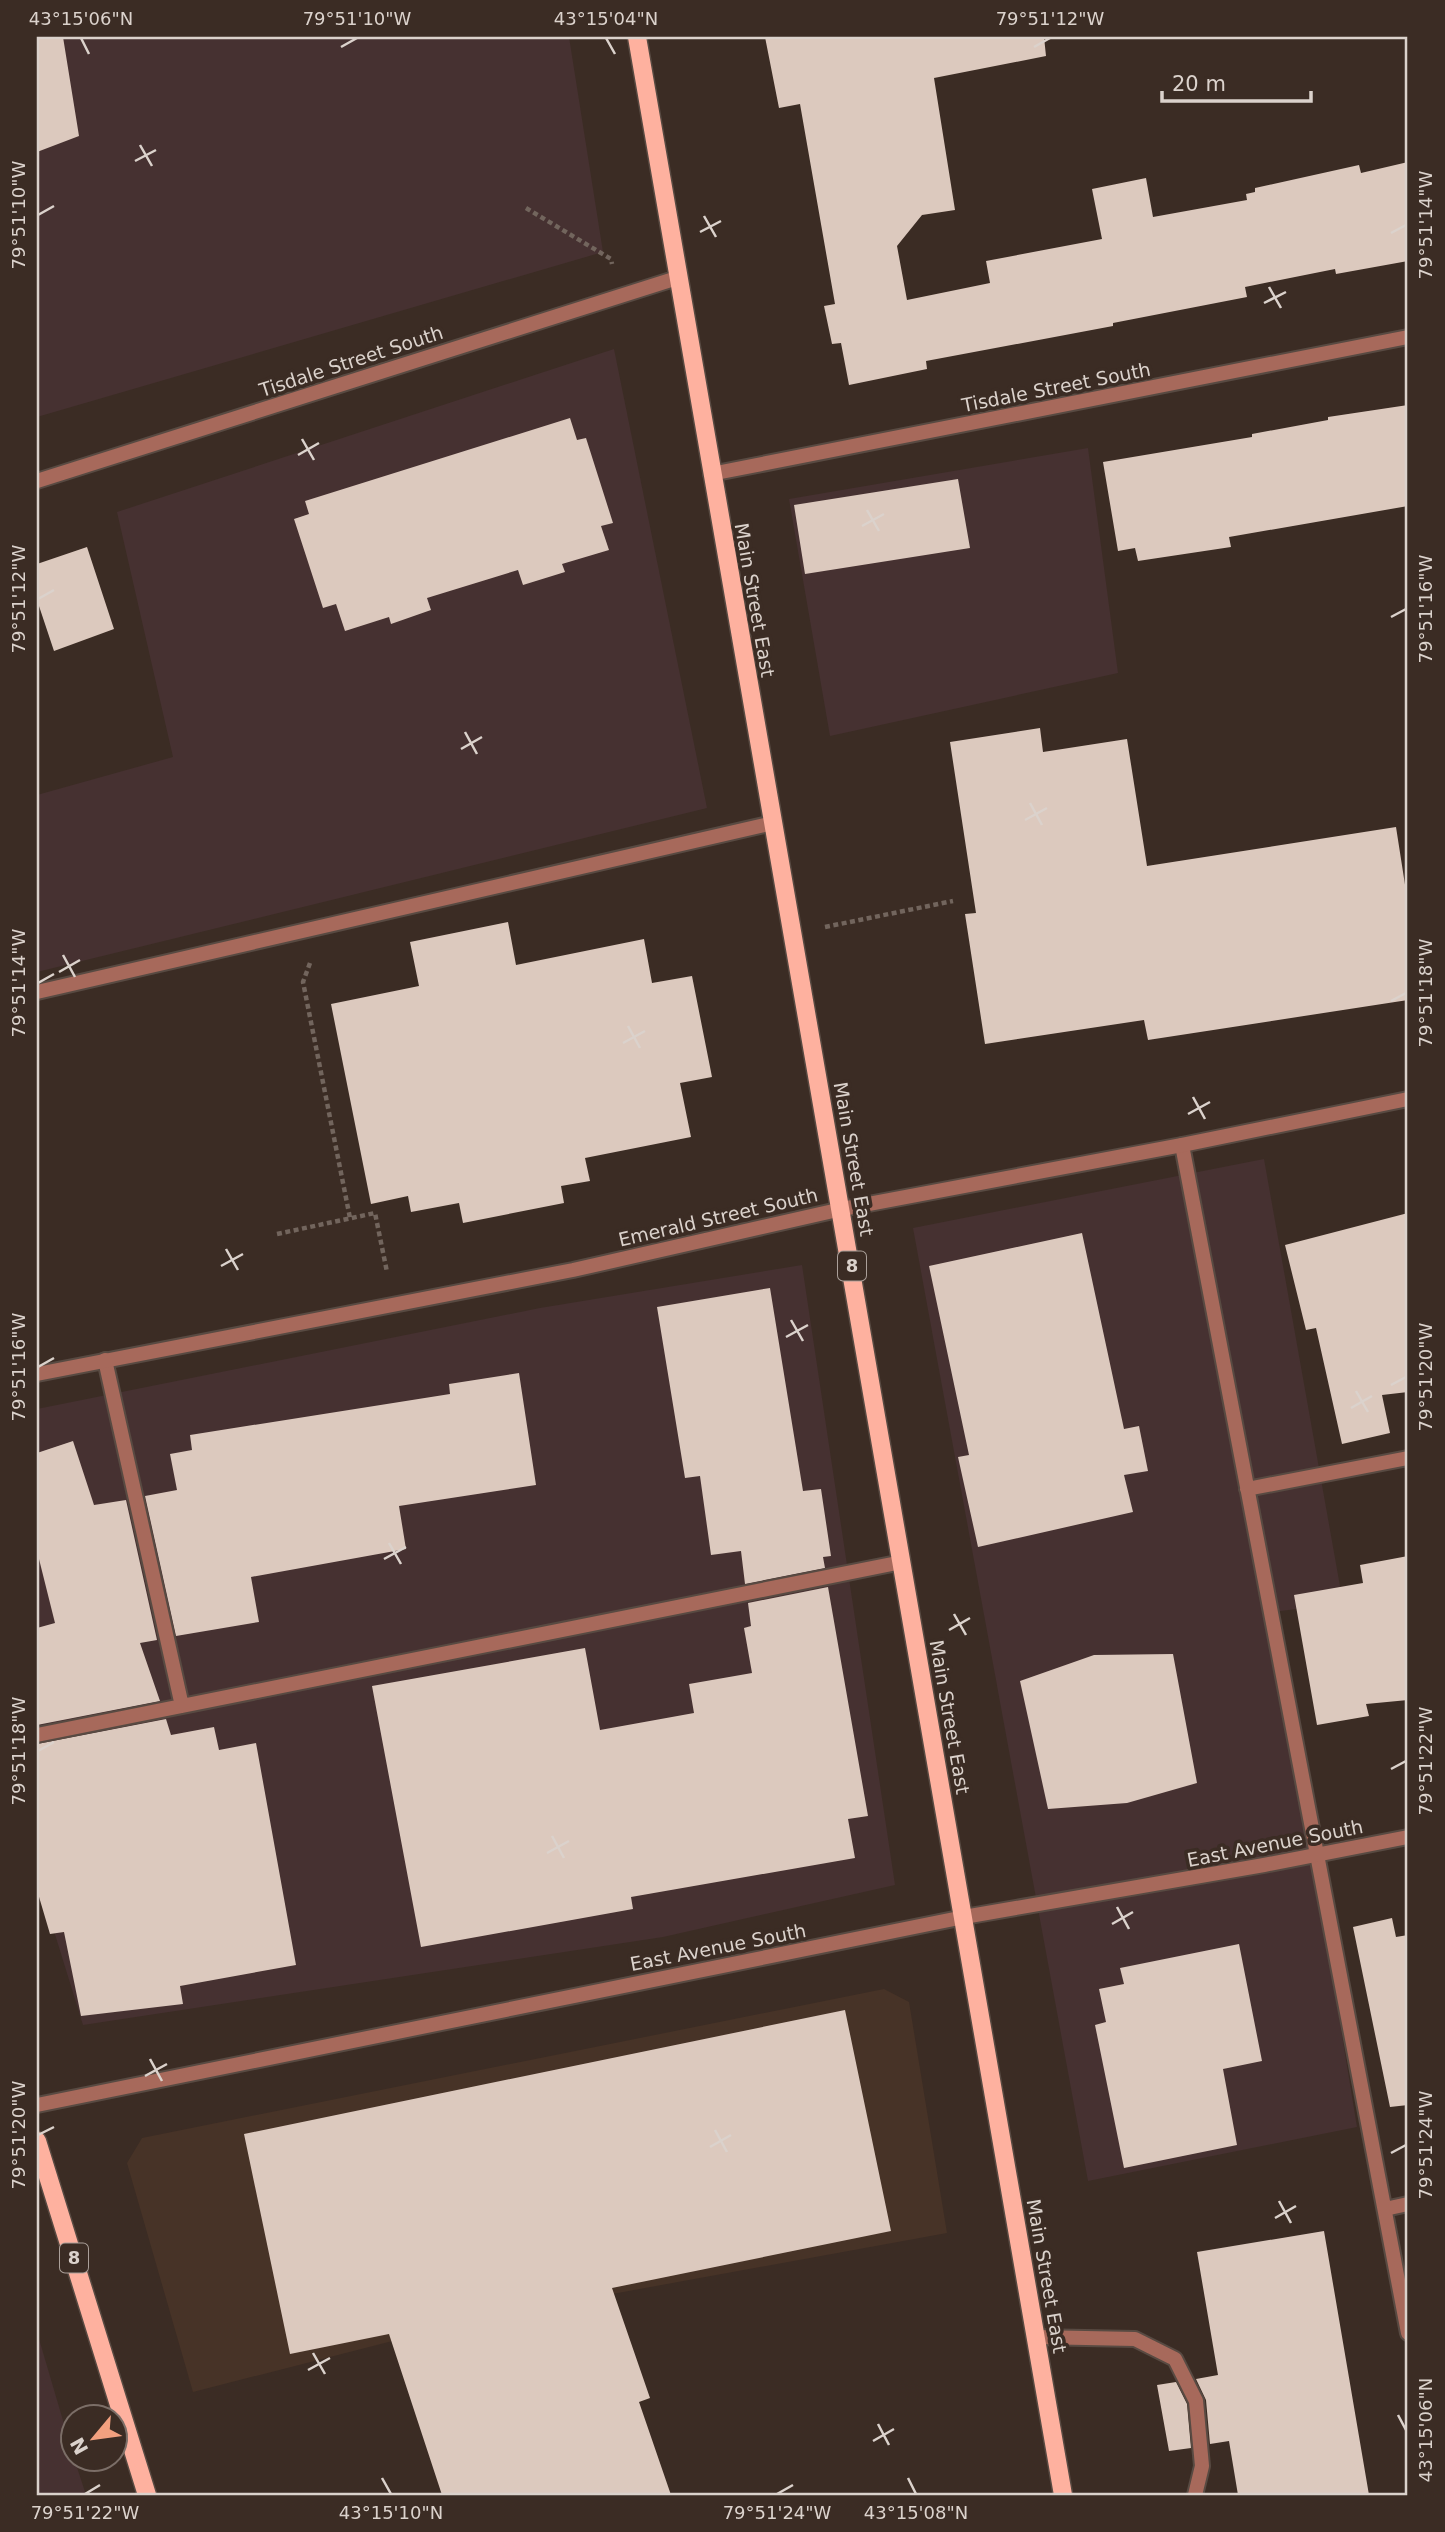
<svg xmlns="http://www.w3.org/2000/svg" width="1445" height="2532" font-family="'DejaVu Sans',sans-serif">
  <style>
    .commercial { fill: #463131 }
    .built { fill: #473327 }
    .building { fill: #dcc9be }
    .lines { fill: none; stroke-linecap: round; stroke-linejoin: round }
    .lane-casing { stroke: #584a42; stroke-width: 18 }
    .street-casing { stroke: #584a42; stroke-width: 18 }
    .primary-casing { stroke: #584a42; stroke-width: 21 }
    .path { stroke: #72655d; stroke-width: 4.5; stroke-dasharray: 5 3.5; stroke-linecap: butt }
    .lane { stroke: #a7695b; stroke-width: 14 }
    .street { stroke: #a7695b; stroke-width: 14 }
    .primary { stroke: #feb19f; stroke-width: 18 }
    .ticks { fill: none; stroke: #dbd2cc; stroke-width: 2.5 }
    .labels { text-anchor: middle; stroke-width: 7; stroke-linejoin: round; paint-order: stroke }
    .shield { fill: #3b2c24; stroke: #aba09a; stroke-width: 2 }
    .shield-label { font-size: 18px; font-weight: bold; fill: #dbd2cc }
    .street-label { font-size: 19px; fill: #dbd2cc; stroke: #3b2c24 }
    .neatline { fill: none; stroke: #dbd2cc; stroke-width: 2.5 }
    .ticks-label { font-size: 18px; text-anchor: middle; fill: #dbd2cc }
  </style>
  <rect width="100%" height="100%" fill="#3b2c24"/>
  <path class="commercial" d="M 37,37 L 569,37 L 603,252 L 37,417 Z
    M 614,349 L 707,808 L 37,972 L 37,795 L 173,757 L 117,512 Z
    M 1088,448 L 1118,673 L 830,736 L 789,499 Z
    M 1264,1159 L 1343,1603 L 1273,1612 L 1357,2127 L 1088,2181 L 913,1228 Z
    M 802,1265 L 895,1885 L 663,1937 L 83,2025 L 37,1876 L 37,1409 L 540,1308 Z
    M 37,2332 L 74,2458 L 86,2495 L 37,2495 Z"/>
  <path class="built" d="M 884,1989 L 909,2002 L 947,2233 L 486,2317 L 193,2392 L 127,2163 L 142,2138 Z"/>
  <path class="building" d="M 37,37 L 63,37 L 79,136 L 37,152 Z
    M 765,37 L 1044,37 L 1046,56 L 934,78 L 955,210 L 922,215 L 897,246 L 907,300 L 990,283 L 986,261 L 1102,239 L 1092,189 L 1146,178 L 1153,217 L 1247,200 L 1246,194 L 1255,192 L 1255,188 L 1359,165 L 1361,173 L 1408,162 L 1408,261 L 1336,274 L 1335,269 L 1245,287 L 1247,297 L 1113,323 L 1113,326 L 926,361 L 927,369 L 849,385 L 841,343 L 832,344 L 824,306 L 835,304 L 800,104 L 779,108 Z
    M 1408,405 L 1408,506 L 1229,537 L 1231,547 L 1138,561 L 1135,548 L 1118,551 L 1103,462 L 1252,437 L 1252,434 L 1328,420 L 1328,417 Z
    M 570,418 L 577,440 L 586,438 L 613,523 L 601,526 L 609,550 L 562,564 L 565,572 L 523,585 L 518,570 L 427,598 L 431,610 L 391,624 L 389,617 L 345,631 L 336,604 L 323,608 L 294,519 L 309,514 L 305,501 Z
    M 958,479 L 970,548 L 805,574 L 794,505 Z
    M 87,547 L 114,629 L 54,651 L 37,600 L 37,564 Z
    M 1040,728 L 1043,752 L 1127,739 L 1147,866 L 1396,827 L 1408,904 L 1408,1000 L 1148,1040 L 1144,1020 L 985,1044 L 965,914 L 976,913 L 950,742 Z
    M 508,922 L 516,965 L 644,939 L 652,983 L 692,976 L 712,1077 L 680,1083 L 691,1137 L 585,1158 L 590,1181 L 561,1186 L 564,1203 L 463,1223 L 459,1203 L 411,1212 L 408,1196 L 371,1204 L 331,1004 L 419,986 L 410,942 Z
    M 1408,1213 L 1408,1392 L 1382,1395 L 1390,1433 L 1342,1444 L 1316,1328 L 1306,1330 L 1285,1245 Z
    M 1082,1233 L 1124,1429 L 1139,1426 L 1148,1471 L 1124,1475 L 1133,1512 L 978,1547 L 958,1457 L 969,1455 L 929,1266 Z
    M 770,1288 L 803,1491 L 821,1489 L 831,1556 L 823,1557 L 825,1568 L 745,1584 L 741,1551 L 711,1555 L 700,1476 L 685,1478 L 657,1307 Z
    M 519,1373 L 536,1485 L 399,1506 L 406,1549 L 251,1577 L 259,1622 L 176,1636 L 145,1496 L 177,1490 L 170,1454 L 192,1450 L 190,1435 L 450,1394 L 449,1384 Z
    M 73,1441 L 94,1505 L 126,1500 L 157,1640 L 140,1643 L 160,1701 L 37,1725 L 37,1628 L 55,1623 L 37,1551 L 37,1453 Z
    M 1408,1556 L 1408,1700 L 1366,1704 L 1369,1716 L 1317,1725 L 1294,1595 L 1363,1583 L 1360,1565 Z
    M 828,1587 L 868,1816 L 848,1819 L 855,1858 L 631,1897 L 633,1909 L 421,1947 L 372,1686 L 585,1648 L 600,1730 L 694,1713 L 689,1684 L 752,1673 L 744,1628 L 751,1626 L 748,1603 Z
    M 1173,1654 L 1197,1783 L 1127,1803 L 1048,1809 L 1020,1681 L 1094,1655 Z
    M 166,1719 L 171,1735 L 214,1727 L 219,1750 L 256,1743 L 296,1965 L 180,1986 L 183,2004 L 81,2016 L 64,1932 L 50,1934 L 37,1890 L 37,1744 Z
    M 1392,1918 L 1396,1937 L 1408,1935 L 1408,2105 L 1390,2107 L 1353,1927 Z
    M 1239,1944 L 1262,2061 L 1223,2069 L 1237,2145 L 1124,2168 L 1095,2025 L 1106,2022 L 1099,1989 L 1124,1984 L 1120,1968 Z
    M 845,2010 L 891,2231 L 612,2288 L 650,2398 L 639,2402 L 671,2495 L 442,2495 L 389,2334 L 290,2354 L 244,2134 Z
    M 1324,2231 L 1369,2495 L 1238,2495 L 1229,2441 L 1210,2444 L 1206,2400 L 1196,2379 L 1218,2375 L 1197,2252 Z
    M 1176,2382 L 1187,2404 L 1191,2448 L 1169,2451 L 1157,2385 Z"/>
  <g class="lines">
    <g class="lane-casing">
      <path id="lane" d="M 37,992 L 773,823
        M 1182,1145 L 1408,2333
        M 105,1360 L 182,1706
        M 1247,1489 L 1408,1458
        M 37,1735 L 902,1562
        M 1385,2209 L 1408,2204
        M 1036,2337 L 1135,2339 L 1175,2359 L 1196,2401 L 1202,2466 L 1195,2495"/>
    </g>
    <g class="street-casing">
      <path id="street" d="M 711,474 L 1408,337
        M 37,481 L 677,278
        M 37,1374 L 573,1270 L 842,1209 L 1182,1145 L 1408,1099
        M 37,2105 L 964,1917 L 1264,1865 L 1408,1837"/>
    </g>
    <g class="primary-casing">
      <path id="primary" d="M 637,37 L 1063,2495
        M 37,2141 L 147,2495"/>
    </g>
    <path class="path" d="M 526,208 L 611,259 L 612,264
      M 825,927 L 953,901
      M 310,963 L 303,982 L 350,1218
      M 277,1234 L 375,1213 L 387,1272"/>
    <use href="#lane" class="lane"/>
    <use href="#street" class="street"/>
    <use href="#primary" class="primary"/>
  </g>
  <path class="ticks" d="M 81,38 L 89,54M 606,38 L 615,54M 341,47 L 357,38M 1034,47 L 1050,38M 140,145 L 152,166M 135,161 L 156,150M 38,215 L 54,206M 704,216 L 716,237M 700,232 L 721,221M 1391,233 L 1406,225M 1269,287 L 1281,308M 1264,303 L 1286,292M 302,439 L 314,460M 298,455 L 319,443M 867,510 L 879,531M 862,526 L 884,514M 38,599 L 54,590M 1391,617 L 1406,609M 465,732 L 477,754M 461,749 L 482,737M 1030,803 L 1042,825M 1025,820 L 1047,808M 63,955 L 75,977M 59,972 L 80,960M 38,983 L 54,974M 1391,1001 L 1406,993M 628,1026 L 640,1048M 623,1043 L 645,1031M 1193,1097 L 1205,1119M 1188,1114 L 1210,1102M 226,1249 L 238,1270M 221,1266 L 243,1254M 791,1320 L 803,1341M 786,1337 L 808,1325M 38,1367 L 54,1358M 1391,1385 L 1406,1377M 1356,1391 L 1368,1412M 1351,1408 L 1372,1396M 389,1543 L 401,1564M 384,1559 L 406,1547M 954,1614 L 966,1635M 949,1630 L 970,1618M 38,1751 L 54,1742M 1391,1769 L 1406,1761M 552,1836 L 564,1858M 547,1853 L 569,1841M 1117,1907 L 1129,1929M 1112,1924 L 1133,1912M 150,2059 L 162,2081M 145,2076 L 167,2064M 715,2130 L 727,2152M 38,2135 L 54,2127M 710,2147 L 731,2135M 1391,2153 L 1406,2145M 1279,2201 L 1291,2223M 1275,2218 L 1296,2206M 313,2353 L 325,2374M 308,2370 L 330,2358M 1398,2415 L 1406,2430M 878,2424 L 889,2445M 873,2441 L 894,2429M 382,2478 L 391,2494M 908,2478 L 916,2494M 85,2494 L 100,2485M 777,2494 L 793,2485"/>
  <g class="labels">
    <g class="shield">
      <rect x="838" y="1251.5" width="28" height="29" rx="5"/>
      <rect x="60" y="2243.5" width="28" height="29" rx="5"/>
    </g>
    <g class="shield-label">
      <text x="852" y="1272">8</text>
      <text x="74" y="2264">8</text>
    </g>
    <g class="street-label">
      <text transform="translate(351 361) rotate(-18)" y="7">Tisdale Street South</text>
      <text transform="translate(1056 387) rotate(-11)" y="7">Tisdale Street South</text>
      <text transform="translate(755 600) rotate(80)" y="7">Main Street East</text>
      <text transform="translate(854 1159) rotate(80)" y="7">Main Street East</text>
      <text transform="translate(718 1217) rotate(-13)" y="7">Emerald Street South</text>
      <text transform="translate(950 1717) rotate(80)" y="7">Main Street East</text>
      <text transform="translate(1275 1843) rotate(-11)" y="7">East Avenue South</text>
      <text transform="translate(718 1947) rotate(-11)" y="7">East Avenue South</text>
      <text transform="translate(1047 2276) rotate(80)" y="7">Main Street East</text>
    </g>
  </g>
  <rect width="1445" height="2532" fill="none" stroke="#3b2c24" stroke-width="77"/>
  <g transform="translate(94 2438) rotate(241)"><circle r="33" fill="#3b2c24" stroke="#7b6e67" stroke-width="2"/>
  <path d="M0-5L12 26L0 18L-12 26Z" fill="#f2a07f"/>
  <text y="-10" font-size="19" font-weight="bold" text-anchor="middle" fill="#dbd2cc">N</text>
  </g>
  <path d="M1162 91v10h149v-10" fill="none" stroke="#dbd2cc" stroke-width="3.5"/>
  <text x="1172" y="91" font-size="21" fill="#dbd2cc" stroke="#3b2c24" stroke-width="5" paint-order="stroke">20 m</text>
  <rect x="38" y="38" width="1368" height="2456" class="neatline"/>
  <g class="ticks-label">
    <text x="81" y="25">43°15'06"N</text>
    <text x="357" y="25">79°51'10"W</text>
    <text x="606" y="25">43°15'04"N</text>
    <text x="1050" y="25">79°51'12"W</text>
    <text transform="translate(19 215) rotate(-90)" y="6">79°51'10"W</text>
    <text transform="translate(1426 225) rotate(-90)" y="6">79°51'14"W</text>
    <text transform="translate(19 599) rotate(-90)" y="6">79°51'12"W</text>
    <text transform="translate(1426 609) rotate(-90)" y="6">79°51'16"W</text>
    <text transform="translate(19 983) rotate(-90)" y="6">79°51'14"W</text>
    <text transform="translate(1426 993) rotate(-90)" y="6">79°51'18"W</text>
    <text transform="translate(19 1367) rotate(-90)" y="6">79°51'16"W</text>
    <text transform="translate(1426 1377) rotate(-90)" y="6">79°51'20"W</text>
    <text transform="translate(19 1751) rotate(-90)" y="6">79°51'18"W</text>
    <text transform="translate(1426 1761) rotate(-90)" y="6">79°51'22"W</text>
    <text transform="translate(19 2135) rotate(-90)" y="6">79°51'20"W</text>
    <text transform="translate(1426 2145) rotate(-90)" y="6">79°51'24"W</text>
    <text transform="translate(1426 2430) rotate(-90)" y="6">43°15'06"N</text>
    <text x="85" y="2519">79°51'22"W</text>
    <text x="391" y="2519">43°15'10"N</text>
    <text x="777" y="2519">79°51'24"W</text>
    <text x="916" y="2519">43°15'08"N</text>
  </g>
</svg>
